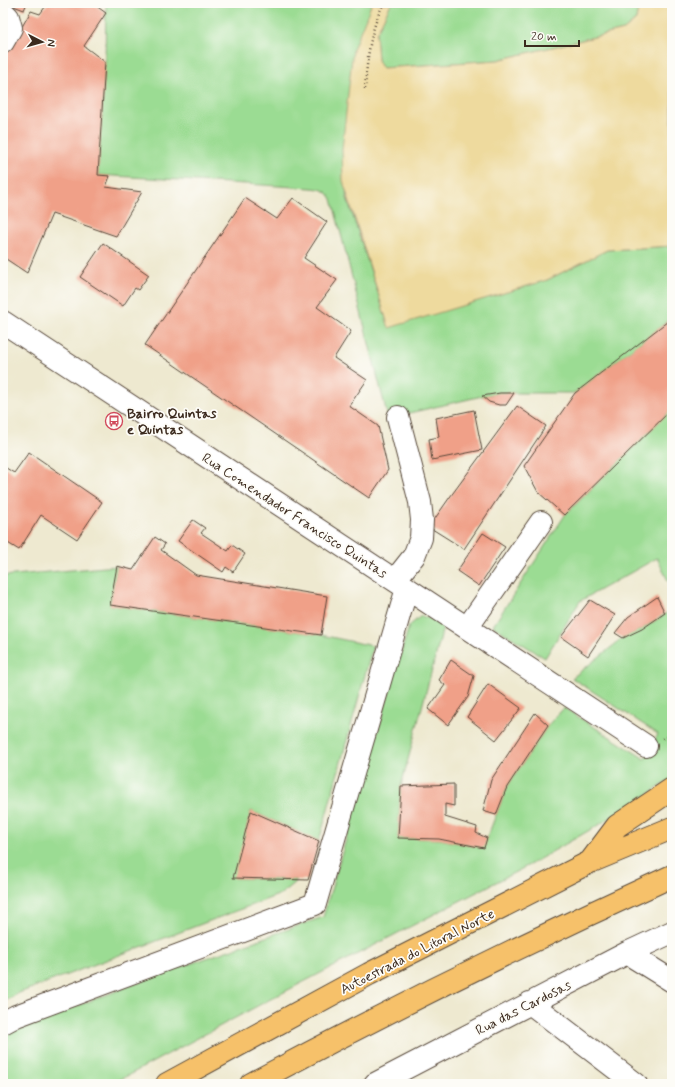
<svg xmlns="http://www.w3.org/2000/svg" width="675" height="1087" font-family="Mynerve,sans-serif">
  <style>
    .green { fill: #9bdc93; stroke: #6b8358 }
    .sand { fill: #eeda9e; stroke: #94825e }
    .building { fill: #f0a088 }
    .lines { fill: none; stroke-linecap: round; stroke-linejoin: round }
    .minor-casing { stroke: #564739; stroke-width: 24 }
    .highway-casing { stroke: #564739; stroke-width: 24 }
    .path { stroke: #564739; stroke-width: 2.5; stroke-dasharray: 1 3; stroke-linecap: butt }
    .minor { stroke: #fff; stroke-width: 22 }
    .highway { stroke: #f6c16b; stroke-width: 22 }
    .labels { text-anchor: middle; stroke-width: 3.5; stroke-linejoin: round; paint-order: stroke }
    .poi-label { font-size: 14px; font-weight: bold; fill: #3b2a1e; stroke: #fdfcf7; text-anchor: start }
    .street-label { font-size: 14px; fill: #3b2a1e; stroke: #fdfcf7 }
  </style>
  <rect width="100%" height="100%" fill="#fdfcf7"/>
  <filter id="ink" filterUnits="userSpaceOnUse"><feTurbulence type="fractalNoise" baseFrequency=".025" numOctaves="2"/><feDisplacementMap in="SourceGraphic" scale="8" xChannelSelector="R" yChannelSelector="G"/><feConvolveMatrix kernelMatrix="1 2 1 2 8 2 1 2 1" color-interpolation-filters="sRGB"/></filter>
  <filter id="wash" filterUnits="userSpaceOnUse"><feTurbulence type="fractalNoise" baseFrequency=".012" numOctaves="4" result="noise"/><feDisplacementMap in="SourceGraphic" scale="16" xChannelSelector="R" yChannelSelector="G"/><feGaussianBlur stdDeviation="0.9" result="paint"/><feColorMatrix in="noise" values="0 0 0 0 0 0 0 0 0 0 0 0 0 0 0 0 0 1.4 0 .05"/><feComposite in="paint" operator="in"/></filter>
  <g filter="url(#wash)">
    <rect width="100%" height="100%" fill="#eee9d0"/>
    <path class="green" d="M 106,3 L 372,3 L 364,24 L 346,195 L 389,327 L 547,280 L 607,250 L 672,246 L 672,318 L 575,393 L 500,393 L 482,396 L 388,418 L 332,199 C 327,190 322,189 311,188 L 98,175 L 105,62 Z
      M 391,3 L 639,3 L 636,20 L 624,30 L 498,60 L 382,68 L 378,60 L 376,34 Z
      M 672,409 L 672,589 L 657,558 L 580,601 L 545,658 L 493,626 L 565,515 Z
      M 117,566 L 110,605 L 321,635 L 373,646 L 319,841 L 251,811 L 234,878 L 297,880 L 281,894 L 19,993 L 3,1002 L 3,576 Z
      M 672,610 L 672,779 L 614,816 L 531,864 L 265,1002 L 112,1084 L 3,1084 L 3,1036 L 8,1032 L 164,973 L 323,917 L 409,626 L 421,616 L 432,619 L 443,628 L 401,786 L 398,838 L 439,839 L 483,848 L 507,787 L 548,725 L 564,708 L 645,759 L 658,734 L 572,678 L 623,638 L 642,629 Z"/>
    <path class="sand" d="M 372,3 L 391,3 L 376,34 L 378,60 L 382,68 L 498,60 L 624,30 L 636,20 L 639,3 L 672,3 L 672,246 L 607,250 L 547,280 L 389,328 L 343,181 L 342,149 L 353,49 Z"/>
    <g id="blocks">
      <path class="building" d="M 6,3 L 27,3 L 24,10 Z
        M 48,3 L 92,3 L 106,13 L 84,46 L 105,62 L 98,175 L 110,176 L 106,187 L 142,192 L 116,236 L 52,214 L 27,273 L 3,257 L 3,60 L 31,11 L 40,14 Z
        M 245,198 L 277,219 L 293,198 L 327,222 L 304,258 L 337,280 L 317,307 L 351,331 L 334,358 L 367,380 L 349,406 L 378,426 L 388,470 L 369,498 L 145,345 Z
        M 103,243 L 149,275 L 138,290 L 135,288 L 123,306 L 80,277 Z
        M 672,318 L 672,409 L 564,515 L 538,492 L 524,466 L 575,393 Z
        M 500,393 L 514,393 L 506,405 L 499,405 L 489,402 L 482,396 Z
        M 517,406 L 546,426 L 464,549 L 429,527 L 450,497 Z
        M 474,410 L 482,450 L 432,460 L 429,439 L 439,437 L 436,418 Z
        M 29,452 L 102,502 L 77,539 L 41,515 L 19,550 L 3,540 L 3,466 L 14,473 Z
        M 193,520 L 205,528 L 201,533 L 228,551 L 232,545 L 245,554 L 233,572 L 226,567 L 223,572 L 178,541 Z
        M 483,533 L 505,547 L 479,586 L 457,571 Z
        M 155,537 L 165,544 L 161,550 L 196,575 L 327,596 L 321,635 L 110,605 L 117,566 L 133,570 Z
        M 657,597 L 665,613 L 642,629 L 623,638 L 615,633 L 628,617 Z
        M 590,600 L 615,615 L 588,656 L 561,637 Z
        M 451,660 L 474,676 L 468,697 L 448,725 L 428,709 L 445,685 L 439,680 Z
        M 488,684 L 521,708 L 496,740 L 467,717 Z
        M 535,713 L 548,725 L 507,787 L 496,815 L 483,811 L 491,780 Z
        M 454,784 L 454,806 L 445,804 L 445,817 L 477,827 L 476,833 L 487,838 L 484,848 L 439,839 L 398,838 L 401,786 Z
        M 251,811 L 319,841 L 308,880 L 233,878 Z"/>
    </g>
  </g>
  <g filter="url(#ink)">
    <use href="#blocks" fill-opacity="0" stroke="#564739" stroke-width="1"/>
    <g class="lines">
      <g class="minor-casing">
        <path id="minor" d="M 3,12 L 8,17 L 11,28 L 3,42
          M 3,322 L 646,746
          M 395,580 L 414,556 L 421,538 L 422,520 L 420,502 L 398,417
          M 467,628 L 541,522
          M 627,953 L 672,981
          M 530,1003 L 636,1084
          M 3,1023 L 16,1016 L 315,904 L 407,588
          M 375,1084 L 627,953 L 672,932"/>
      </g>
      <g class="highway-casing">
        <path id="highway" d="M 590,862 L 617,826 L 672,789
          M 167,1084 L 369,974 L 590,862 L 672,828
          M 251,1084 C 389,1010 529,941 672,876"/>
      </g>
      <path class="path" d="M 365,89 C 367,60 370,29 384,3
        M 663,739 L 672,735"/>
      <use href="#minor" class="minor"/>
      <use href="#highway" class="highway"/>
    </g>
  </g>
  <defs>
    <g id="bus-ring" transform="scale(0.9)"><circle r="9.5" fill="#fdfcf7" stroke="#d1495b" stroke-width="1.5"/><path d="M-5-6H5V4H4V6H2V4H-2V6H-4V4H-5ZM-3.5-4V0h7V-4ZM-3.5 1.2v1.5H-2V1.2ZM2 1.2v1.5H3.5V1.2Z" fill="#d1495b"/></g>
  </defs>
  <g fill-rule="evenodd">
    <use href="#bus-ring" x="114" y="421"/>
  </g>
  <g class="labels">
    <g class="poi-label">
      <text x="127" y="418">Bairro Quintas<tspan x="127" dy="16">e Quintas</tspan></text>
    </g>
    <g class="street-label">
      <text transform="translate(295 515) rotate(33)" y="5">Rua Comendador Francisco Quintas</text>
      <text transform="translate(417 951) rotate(-27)" y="5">Autoestrada do Litoral Norte</text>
      <text transform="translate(523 1007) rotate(-27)" y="5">Rua das Cardosas</text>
    </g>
  </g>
  <rect width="675" height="1087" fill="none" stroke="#fdfcf7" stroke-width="16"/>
  <g transform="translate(42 42) rotate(96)" stroke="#fdfcf7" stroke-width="3" paint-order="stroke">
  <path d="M0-3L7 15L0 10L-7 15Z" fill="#3b2a1e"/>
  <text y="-6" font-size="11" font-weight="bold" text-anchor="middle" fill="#3b2a1e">N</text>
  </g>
  <path d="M525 40v6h54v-6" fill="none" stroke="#3b2a1e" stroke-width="2"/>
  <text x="531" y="40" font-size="12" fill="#3b2a1e" stroke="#fdfcf7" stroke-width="3" paint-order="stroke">20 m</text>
</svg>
